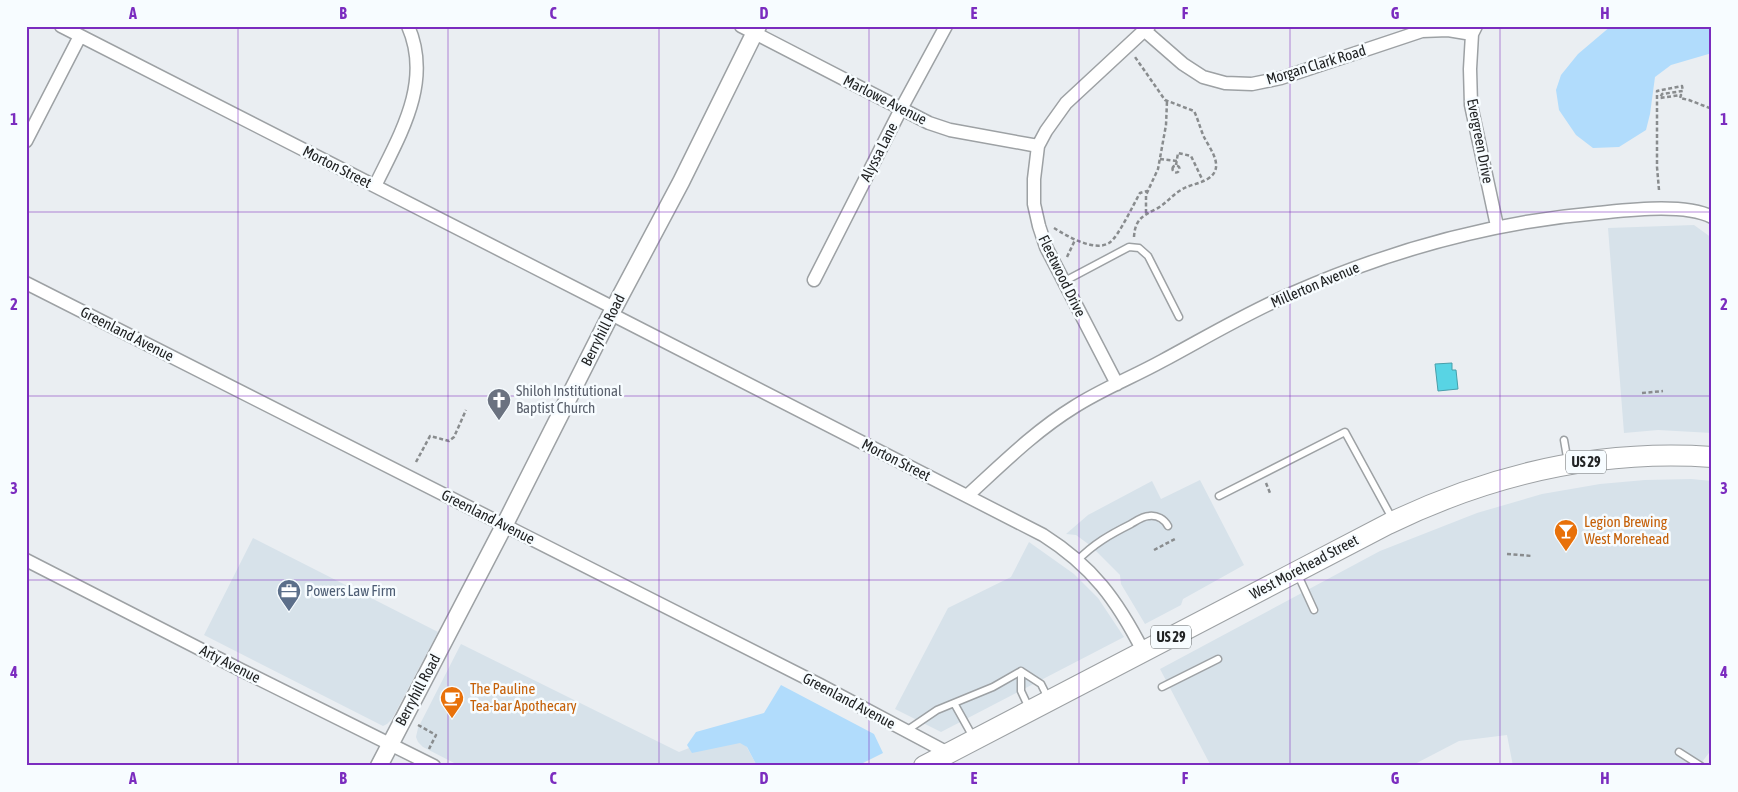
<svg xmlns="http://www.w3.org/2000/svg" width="1738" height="792" font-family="'Asap Condensed',sans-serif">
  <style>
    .built { fill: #d7e2ea }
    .green { fill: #b1dcfc }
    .water { fill: #58d4e4; stroke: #489faa }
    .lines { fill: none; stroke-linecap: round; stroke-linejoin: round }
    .service-casing { stroke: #9da1a4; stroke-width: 9 }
    .minor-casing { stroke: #9da1a4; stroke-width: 15 }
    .tertiary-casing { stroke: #9da1a4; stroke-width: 19 }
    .primary-casing { stroke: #9da1a4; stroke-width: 22 }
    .path { stroke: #898c8e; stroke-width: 2.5; stroke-dasharray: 4 2.5; stroke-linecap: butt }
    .service { stroke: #fff; stroke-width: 6 }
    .minor { stroke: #fff; stroke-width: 12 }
    .tertiary { stroke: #fff; stroke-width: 16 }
    .primary { stroke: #fff; stroke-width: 20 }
    .grid { fill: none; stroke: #7b2cbf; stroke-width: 1; stroke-opacity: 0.55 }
    .labels { text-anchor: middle; stroke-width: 5; stroke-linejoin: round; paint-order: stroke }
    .shield { fill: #f7fcff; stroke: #616466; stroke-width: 1 }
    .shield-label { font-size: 14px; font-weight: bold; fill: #212324 }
    .street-label { font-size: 15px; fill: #212324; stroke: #f7fcff }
    .worship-label { font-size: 15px; fill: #5b616d; stroke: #f7fcff; text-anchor: start }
    .food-label { font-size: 15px; fill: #c56008; stroke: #f7fcff; text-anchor: start }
    .service-label { font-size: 15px; fill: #4e5e75; stroke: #f7fcff; text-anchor: start }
    .neatline { fill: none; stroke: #7b2cbf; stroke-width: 2 }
    .grid-label { font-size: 16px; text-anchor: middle; font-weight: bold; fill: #7b2cbf }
  </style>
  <rect width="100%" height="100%" fill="#eaeef2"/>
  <path class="built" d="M 1694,225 L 1712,238 L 1712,433 L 1658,430 L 1624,433 L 1608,228 Z
    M 1691,479 L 1712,481 L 1712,749 L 1699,766 L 1513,766 L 1507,735 L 1459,741 L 1411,766 L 1211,766 L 1160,669 L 1380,551 L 1477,513 L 1542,494 L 1600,484 L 1645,480 Z
    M 1200,480 L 1244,565 L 1183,599 L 1181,605 L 1145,624 L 1121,584 L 1120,575 L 1091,546 L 1076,535 L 1066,534 L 1088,515 L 1152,481 L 1161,499 Z
    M 253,538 L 438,632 L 392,719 L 387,724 L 383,726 L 204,635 Z
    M 1029,542 L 1074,574 L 1098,598 L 1124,637 L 941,732 L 895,709 L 948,608 L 1011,577 Z
    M 461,644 L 679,752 L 737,729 L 757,766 L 460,766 L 423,747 L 418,742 L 416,737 L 418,728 Z"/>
  <path class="green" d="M 1611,26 L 1712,26 L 1712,53 L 1671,65 L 1655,77 L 1650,114 L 1646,130 L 1619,147 L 1593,148 L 1576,135 L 1559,110 L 1556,90 L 1561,75 L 1578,54 Z
    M 781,685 L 874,734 L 883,753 L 857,766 L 757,766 L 747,747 L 740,743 L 692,753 L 687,745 L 696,732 L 764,713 Z"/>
  <path class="water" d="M 1452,363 L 1452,370 L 1456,370 L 1458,389 L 1438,391 L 1435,364 Z"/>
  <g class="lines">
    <g class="service-casing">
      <path id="service" d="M 1063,282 L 1129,247 L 1139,248 L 1148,256 L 1179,317
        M 1564,440 L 1568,463
        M 1219,496 L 1345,432 L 1393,520
        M 1077,561 C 1093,544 1111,534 1131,524 C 1136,521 1143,516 1149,516 C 1157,515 1164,519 1168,526
        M 1298,575 L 1314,610
        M 1021,671 L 1041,684 L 1048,698
        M 1162,687 L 1218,659
        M 954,703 L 973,737
        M 906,731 L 937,710 L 993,687 L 1021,671 L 1021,691 L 1029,708
        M 1679,752 L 1701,766"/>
    </g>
    <g class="minor-casing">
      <path id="minor" d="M 61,26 L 614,308
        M 741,26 L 929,123 L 950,130 L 1038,146
        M 1476,26 L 1472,34 L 1470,69 L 1471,105 L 1497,226
        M 1144,30 L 1183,64 L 1203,77 L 1225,83 L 1252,84 L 1281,78 L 1422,31 L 1448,30 L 1472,34
        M 26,141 L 80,36
        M 375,186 C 399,136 433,83 408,26
        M 814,280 L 901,109 L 946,26
        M 26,283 L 820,685 L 948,753
        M 611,314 L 1043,535 C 1092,566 1117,600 1143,651
        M 1117,384 L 1046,247 L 1039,226 L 1034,204 L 1034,179 L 1038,146 L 1046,131 L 1066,103 L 1149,26
        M 967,496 C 1001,465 1035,431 1074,407 C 1102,389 1133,377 1162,361 C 1205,338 1248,312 1293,293 C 1391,250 1491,222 1598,213 C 1629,210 1684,203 1712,217
        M 26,560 L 241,670 L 434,766"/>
    </g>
    <g class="tertiary-casing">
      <path id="tertiary" d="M 379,766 L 504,526 L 614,308 L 681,182 L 758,26"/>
    </g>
    <g class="primary-casing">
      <path id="primary" d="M 924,766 L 1388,524 C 1491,474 1597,449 1712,457"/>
    </g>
    <path class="path" d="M 1160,159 L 1177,161
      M 1176,165 L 1178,153 L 1191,156 L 1203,181
      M1172.5 169a3.5 3.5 0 1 1 7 0a3.5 3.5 0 1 1-7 0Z
      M 1659,190 L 1657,167 L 1657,91 L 1682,86 L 1683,91 L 1662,94 L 1660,98 L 1681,95 L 1680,98 L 1689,100 L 1712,109
      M 1146,213 L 1146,195 L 1158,169 L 1166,125 L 1167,101
      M 1054,228 C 1067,236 1094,252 1109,243 C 1118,238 1134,203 1140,193 L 1147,191
      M 1134,237 C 1135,220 1142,216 1156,209 C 1166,204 1172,195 1181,190 C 1190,184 1201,184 1209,178 C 1225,167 1210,149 1204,137 C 1200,128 1198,119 1194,111 L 1165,100 L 1135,57
      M 1067,257 L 1075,240
      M 1642,393 L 1663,391
      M 416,462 L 430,436 L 449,441 L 454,437 L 466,410
      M 1266,483 L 1270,493
      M 1154,550 L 1175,539
      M 1507,554 L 1532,556
      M 418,725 L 436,735 L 429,749"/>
    <use href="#service" class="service"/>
    <use href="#minor" class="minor"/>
    <use href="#tertiary" class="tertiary"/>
    <use href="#primary" class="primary"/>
  </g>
  <path class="grid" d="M 238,26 L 238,766M 448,26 L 448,766M 659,26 L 659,766M 869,26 L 869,766M 1079,26 L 1079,766M 1290,26 L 1290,766M 1500,26 L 1500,766M 26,212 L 1712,212M 26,396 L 1712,396M 26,580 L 1712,580"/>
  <defs>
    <g id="church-pin" transform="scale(1.25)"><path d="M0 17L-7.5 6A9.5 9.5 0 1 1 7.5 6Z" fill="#6b7280" stroke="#f7fcff"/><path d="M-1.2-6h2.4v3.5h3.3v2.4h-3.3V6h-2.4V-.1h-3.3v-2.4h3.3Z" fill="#fff"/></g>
    <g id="bar-pin" transform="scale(1.25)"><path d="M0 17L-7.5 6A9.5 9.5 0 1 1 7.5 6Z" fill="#e8710a" stroke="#f7fcff"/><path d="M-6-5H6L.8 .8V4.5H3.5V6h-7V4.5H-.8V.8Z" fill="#fff"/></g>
    <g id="office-pin" transform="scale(1.25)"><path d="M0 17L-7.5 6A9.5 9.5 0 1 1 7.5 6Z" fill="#5c6f8a" stroke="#f7fcff"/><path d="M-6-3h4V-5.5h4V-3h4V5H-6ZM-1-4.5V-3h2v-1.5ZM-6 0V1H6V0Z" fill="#fff"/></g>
    <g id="cafe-pin" transform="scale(1.25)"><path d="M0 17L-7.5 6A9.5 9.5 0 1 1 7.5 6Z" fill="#e8710a" stroke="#f7fcff"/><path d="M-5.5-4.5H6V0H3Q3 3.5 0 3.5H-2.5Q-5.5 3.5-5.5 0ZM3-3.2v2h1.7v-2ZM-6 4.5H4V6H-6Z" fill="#fff"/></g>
  </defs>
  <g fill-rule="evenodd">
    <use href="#church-pin" x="499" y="400"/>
    <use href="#bar-pin" x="1566" y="531"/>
    <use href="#office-pin" x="289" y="591"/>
    <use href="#cafe-pin" x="452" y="698"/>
  </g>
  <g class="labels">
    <g class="shield">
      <rect x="1566" y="450.5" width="40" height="23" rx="4"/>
      <rect x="1151" y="625.5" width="40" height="23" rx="4"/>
    </g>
    <g class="shield-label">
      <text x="1586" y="467">US 29</text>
      <text x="1171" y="642">US 29</text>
    </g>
    <g class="street-label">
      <text transform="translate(1316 65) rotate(-17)" y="5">Morgan Clark Road</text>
      <text transform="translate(885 100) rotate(27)" y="5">Marlowe Avenue</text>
      <text transform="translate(1480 141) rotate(79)" y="5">Evergreen Drive</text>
      <text transform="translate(879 152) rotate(-63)" y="5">Alyssa Lane</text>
      <text transform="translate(337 167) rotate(27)" y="5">Morton Street</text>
      <text transform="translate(1062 276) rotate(64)" y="5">Fleetwood Drive</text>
      <text transform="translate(1315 285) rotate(-23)" y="5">Millerton Avenue</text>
      <text transform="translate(603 330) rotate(-63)" y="5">Berryhill Road</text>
      <text transform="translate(127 334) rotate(27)" y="5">Greenland Avenue</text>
      <text transform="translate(896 460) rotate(27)" y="5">Morton Street</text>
      <text transform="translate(488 517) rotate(27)" y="5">Greenland Avenue</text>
      <text transform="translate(1304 567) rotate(-28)" y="5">West Morehead Street</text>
      <text transform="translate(230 664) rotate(27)" y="5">Arty Avenue</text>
      <text transform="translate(418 690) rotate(-62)" y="5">Berryhill Road</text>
      <text transform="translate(849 701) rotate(28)" y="5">Greenland Avenue</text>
    </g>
    <g class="worship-label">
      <text x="516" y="396">Shiloh Institutional<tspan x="516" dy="17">Baptist Church</tspan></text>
    </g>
    <g class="food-label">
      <text x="1584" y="527">Legion Brewing<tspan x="1584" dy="17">West Morehead</tspan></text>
      <text x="470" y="694">The Pauline<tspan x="470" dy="17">Tea-bar Apothecary</tspan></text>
    </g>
    <g class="service-label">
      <text x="306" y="596">Powers Law Firm</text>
    </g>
  </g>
  <rect width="1738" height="792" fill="none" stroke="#f7fcff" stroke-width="55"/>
  <rect x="28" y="28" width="1682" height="736" class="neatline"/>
  <g class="grid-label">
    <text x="133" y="19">A</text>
    <text x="343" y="19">B</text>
    <text x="553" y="19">C</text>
    <text x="764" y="19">D</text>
    <text x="974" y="19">E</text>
    <text x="1185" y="19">F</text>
    <text x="1395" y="19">G</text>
    <text x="1605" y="19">H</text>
    <text x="14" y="125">1</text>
    <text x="1724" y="125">1</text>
    <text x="14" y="310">2</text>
    <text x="1724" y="310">2</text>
    <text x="14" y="494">3</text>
    <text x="1724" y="494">3</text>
    <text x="14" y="678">4</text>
    <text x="1724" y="678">4</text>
    <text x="133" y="784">A</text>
    <text x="343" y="784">B</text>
    <text x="553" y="784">C</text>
    <text x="764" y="784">D</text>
    <text x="974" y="784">E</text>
    <text x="1185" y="784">F</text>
    <text x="1395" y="784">G</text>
    <text x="1605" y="784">H</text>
  </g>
</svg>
